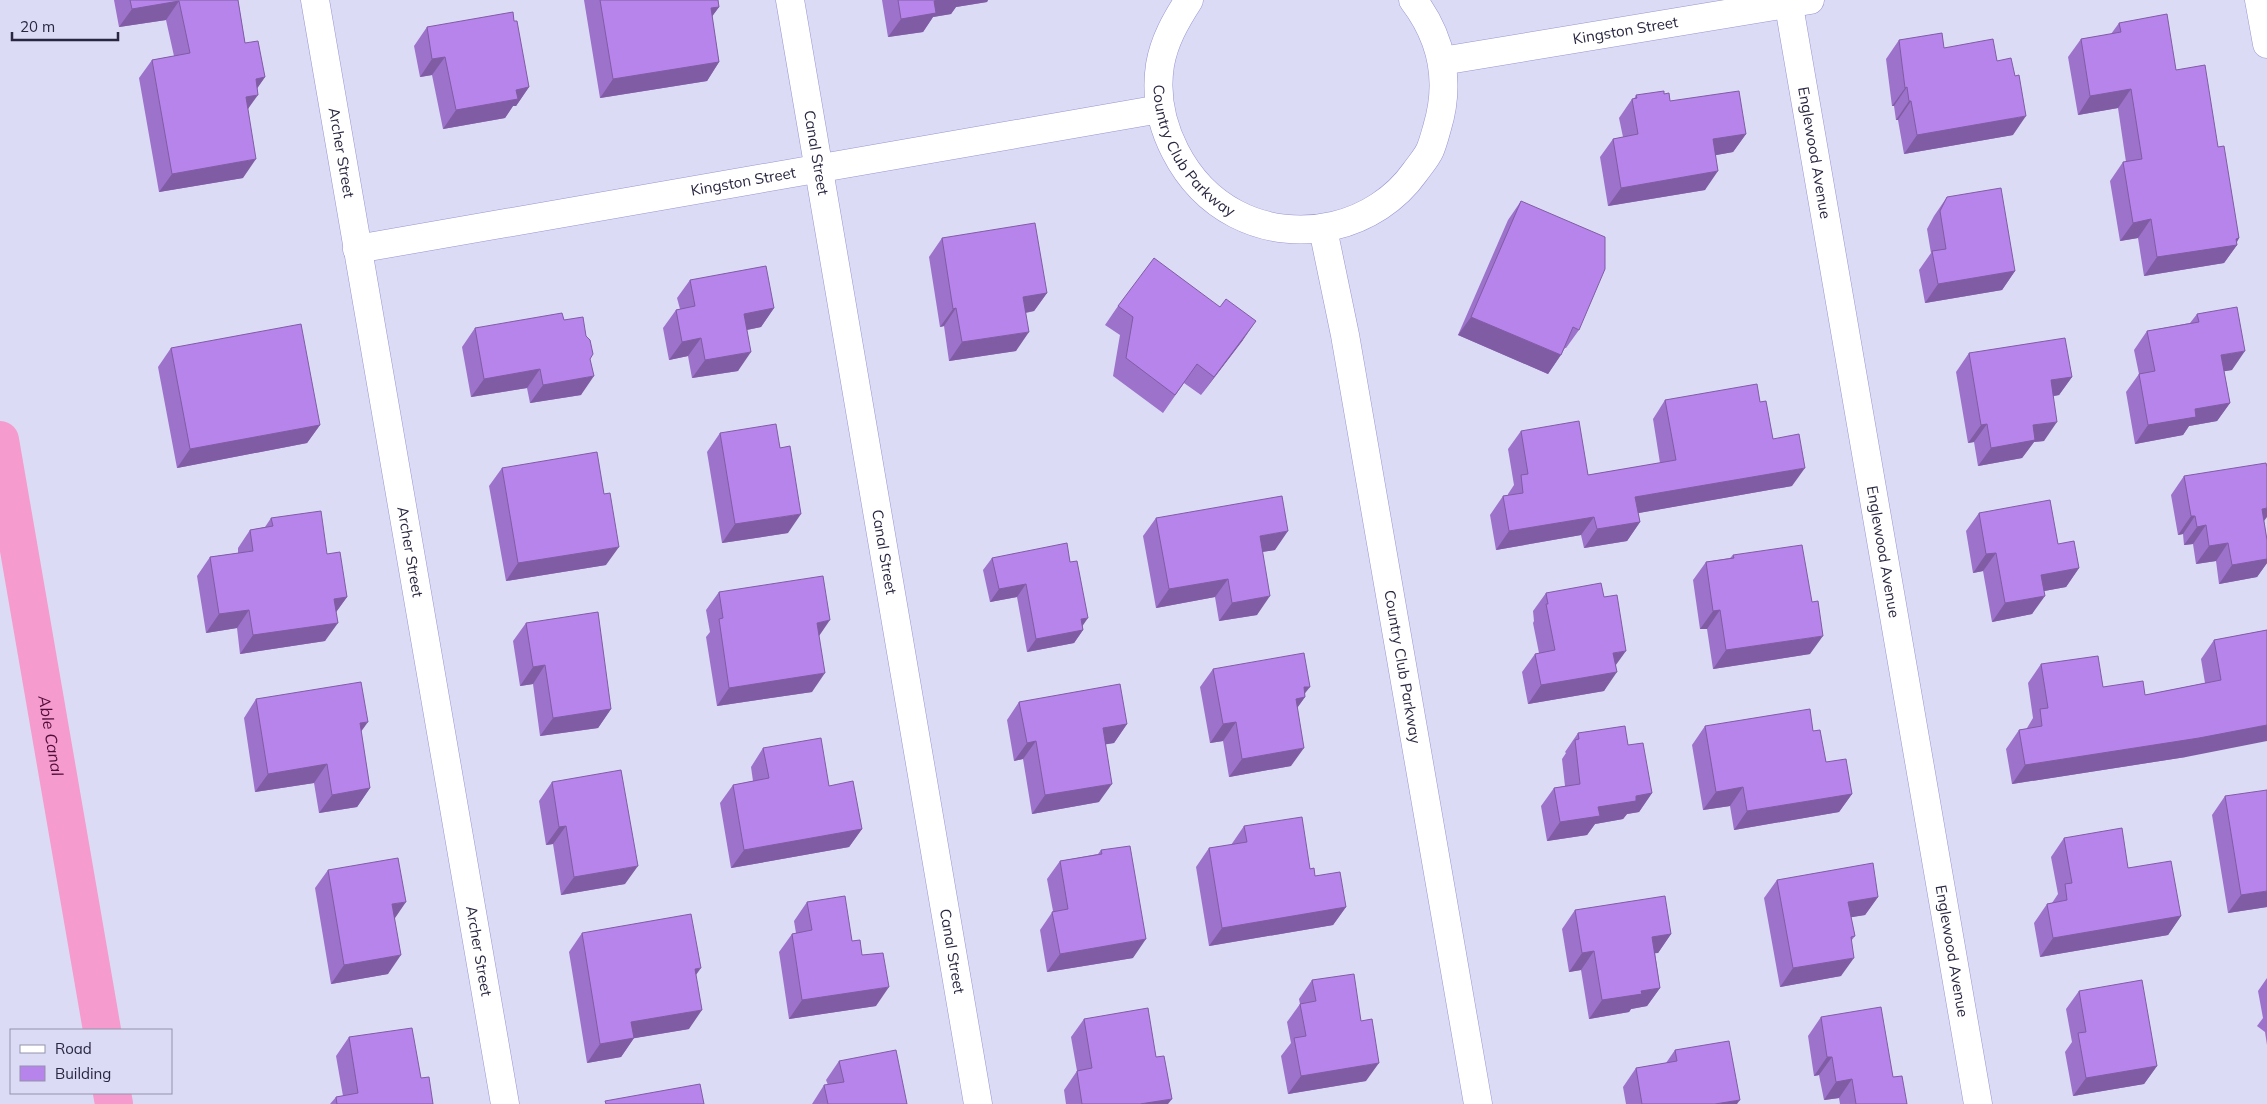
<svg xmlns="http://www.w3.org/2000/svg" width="2267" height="1104" font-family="Mulish,sans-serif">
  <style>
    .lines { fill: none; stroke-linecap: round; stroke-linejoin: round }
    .canal { stroke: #f59bcd; stroke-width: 38 }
    .minor-casing { stroke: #9795d2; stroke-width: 29 }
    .minor { stroke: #fff; stroke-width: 28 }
    .wall { fill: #9d72ca }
    .shaded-wall { fill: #805ca4 }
    .building { fill: #b784eb; stroke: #805ca4 }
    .labels { text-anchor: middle; stroke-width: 4; stroke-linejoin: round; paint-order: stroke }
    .street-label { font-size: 15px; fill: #292740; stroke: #dbdbf5 }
    .water-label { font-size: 16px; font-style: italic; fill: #510d39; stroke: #dbdbf5 }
  </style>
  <rect width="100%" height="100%" fill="#dbdbf5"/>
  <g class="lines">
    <g class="canal">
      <path id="s1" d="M 0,440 L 102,1030"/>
      <path d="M 112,1093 L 114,1104"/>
    </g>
    <g class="minor-casing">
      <g id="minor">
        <path id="s2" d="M 315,0 L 505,1104"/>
        <path id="s3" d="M 790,0 L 978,1104"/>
        <path id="s4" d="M 1189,0 C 1176,20 1164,41 1160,65 C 1151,123 1184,187 1236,214 C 1298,246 1376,227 1415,172 C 1420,165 1427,157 1430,150 C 1433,143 1435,135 1437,128 C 1451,82 1442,38 1413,0"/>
        <path id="s5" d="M 1788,0 L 1978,1104"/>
        <path d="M 2259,0 L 2267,44"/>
        <path id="s6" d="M 1442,61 L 1810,0"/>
        <path id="s7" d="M 1323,229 L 1345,335 L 1478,1104"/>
        <path id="s8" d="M 357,249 L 1160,109"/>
      </g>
    </g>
    <use href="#minor" class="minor"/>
  </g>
  <path class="wall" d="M 114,0 L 238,0 L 245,43 L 265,77 L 257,88 L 248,109 L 243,178 L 159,192 L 139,78 L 152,60 L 174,56 L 166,20 L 119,27 Z
    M 584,0 L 718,0 L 719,7 L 712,16 L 719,62 L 707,81 L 600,98 Z
    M 882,0 L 988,0 L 987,2 L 956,7 L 951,14 L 933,17 L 923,32 L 888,37 Z
    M 514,21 L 529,87 L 516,106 L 513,106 L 505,118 L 443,129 L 432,75 L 420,77 L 414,46 L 427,27 Z
    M 2119,23 L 2176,70 L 2218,147 L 2239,238 L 2237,242 L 2237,245 L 2224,263 L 2144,276 L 2138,238 L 2120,241 L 2110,181 L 2123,162 L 2126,162 L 2118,108 L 2078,115 L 2068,57 L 2081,39 L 2111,34 Z
    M 1899,40 L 1944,48 L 1997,61 L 2013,135 L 1904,154 L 1898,120 L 1896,120 L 1894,106 L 1892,106 L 1886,59 Z
    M 1664,94 L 1670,101 L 1746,134 L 1733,152 L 1716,155 L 1705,190 L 1608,206 L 1600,157 L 1613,139 L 1623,137 L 1619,118 L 1632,99 L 1634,99 L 1636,95 Z
    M 1947,197 L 2015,271 L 2002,290 L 1925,303 L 1919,270 L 1931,253 L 1927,229 L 1934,216 Z
    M 1521,201 L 1579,330 L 1566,348 L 1565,348 L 1548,374 L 1458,335 L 1508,220 Z
    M 942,238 L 1047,293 L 1034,311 L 1026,313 L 1016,351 L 949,361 L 944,326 L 940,327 L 929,257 Z
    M 690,280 L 774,308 L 761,327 L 747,330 L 738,371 L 692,378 L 688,356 L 669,360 L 663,328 L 676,310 L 680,309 L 677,298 Z
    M 1118,306 L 1243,340 L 1201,395 L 1184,383 L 1163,413 L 1113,376 L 1120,335 L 1105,325 Z
    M 2197,314 L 2232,370 L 2224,371 L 2230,403 L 2217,421 L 2189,426 L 2183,435 L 2135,444 L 2126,392 L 2139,374 L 2134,350 L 2147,331 L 2190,323 Z
    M 564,320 L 590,359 L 581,395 L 530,403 L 527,388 L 471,397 L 462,347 L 475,328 Z
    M 171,348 L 320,425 L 307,443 L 177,468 L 158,367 Z
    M 1969,353 L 2072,377 L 2059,395 L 2053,396 L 2044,441 L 2034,442 L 2022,458 L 1978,466 L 1974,442 L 1968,443 L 1956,372 Z
    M 1665,400 L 1760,402 L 1773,439 L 1792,486 L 1638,513 L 1640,522 L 1627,541 L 1584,548 L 1581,535 L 1496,550 L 1490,515 L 1503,496 L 1508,495 L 1508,494 L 1514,485 L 1508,449 L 1521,431 L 1588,475 L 1660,463 L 1653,419 Z
    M 720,433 L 788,533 L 722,543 L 707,452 Z
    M 502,468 L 606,565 L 506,581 L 489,486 Z
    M 2184,476 L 2264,521 L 2267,540 L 2267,563 L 2257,577 L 2219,584 L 2216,561 L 2196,564 L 2193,544 L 2184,545 L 2183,534 L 2178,535 L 2171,495 Z
    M 1979,513 L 2058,544 L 2079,568 L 2066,587 L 2044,591 L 2032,614 L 1992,622 L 1983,571 L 1973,573 L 1966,531 Z
    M 271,518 L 327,554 L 347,597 L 336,612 L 325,641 L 240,654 L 237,628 L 206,633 L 197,576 L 210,557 L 238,553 L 238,548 L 250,530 L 265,527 Z
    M 1156,518 L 1275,550 L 1262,552 L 1257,615 L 1219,621 L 1215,597 L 1156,608 L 1143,536 Z
    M 1733,555 L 1810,654 L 1713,669 L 1707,629 L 1700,629 L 1693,580 L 1706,562 L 1730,558 Z
    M 992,558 L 1070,562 L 1083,630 L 1074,643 L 1027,652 L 1017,597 L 990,602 L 983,570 Z
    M 719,592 L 819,636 L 812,692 L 717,706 L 706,637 L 710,632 L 706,610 Z
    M 1546,593 L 1616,666 L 1604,691 L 1528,704 L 1522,672 L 1535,654 L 1539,653 L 1533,623 L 1534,621 L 1533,611 Z
    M 526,623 L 611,709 L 598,728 L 540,736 L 533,684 L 520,686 L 513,641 Z
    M 2267,630 L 2186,757 L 2012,784 L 2006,749 L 2019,730 L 2027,729 L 2027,728 L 2033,718 L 2028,683 L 2041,664 L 2103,687 L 2145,695 L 2205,683 L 2201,659 L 2214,640 Z
    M 1213,669 L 1305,694 L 1305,697 L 1297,708 L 1291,766 L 1229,777 L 1223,741 L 1210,743 L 1200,687 Z
    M 256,699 L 361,732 L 370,788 L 357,807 L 319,813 L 314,783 L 255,792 L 244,718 Z
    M 1019,702 L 1127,724 L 1114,743 L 1106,744 L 1099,802 L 1032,814 L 1023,759 L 1014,761 L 1007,720 Z
    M 1705,726 L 1813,731 L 1826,762 L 1852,794 L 1839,812 L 1734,830 L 1730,806 L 1703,810 L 1692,745 Z
    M 1578,733 L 1628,745 L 1652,793 L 1639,812 L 1627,814 L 1623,819 L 1595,824 L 1587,835 L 1547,841 L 1541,806 L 1554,788 L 1565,786 L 1562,759 L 1566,753 L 1565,752 Z
    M 763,748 L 829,786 L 862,829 L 849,847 L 731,868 L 720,803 L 733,785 L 753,781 L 751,767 Z
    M 552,782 L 625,884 L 561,895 L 553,844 L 546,845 L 539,801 Z
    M 2225,796 L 2267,907 L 2228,913 L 2212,815 Z
    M 1244,826 L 1310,869 L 1315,876 L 1346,907 L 1333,925 L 1209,946 L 1196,867 L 1209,848 L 1231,845 Z
    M 2064,838 L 2128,868 L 2181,916 L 2168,935 L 2040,957 L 2034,923 L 2047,904 L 2052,903 L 2058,894 L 2051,857 Z
    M 1101,850 L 1133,958 L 1047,972 L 1040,930 L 1053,911 L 1047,879 L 1060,861 L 1098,854 Z
    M 328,870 L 395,918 L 388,974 L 331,984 L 315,888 Z
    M 1777,880 L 1878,897 L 1865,915 L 1851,917 L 1855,936 L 1851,941 L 1841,976 L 1780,987 L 1764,898 Z
    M 807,902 L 852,941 L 862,955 L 876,1006 L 789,1019 L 779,952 L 792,934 L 796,933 L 794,921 Z
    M 1575,910 L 1671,934 L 1658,953 L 1655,953 L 1660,988 L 1647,1006 L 1631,1009 L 1629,1012 L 1589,1019 L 1581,970 L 1569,972 L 1562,929 Z
    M 582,933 L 696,975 L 689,1029 L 634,1038 L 621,1057 L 587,1063 L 569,952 Z
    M 2267,978 L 2267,1045 L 2265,1032 L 2257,1026 L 2263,1018 L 2258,991 Z
    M 1312,980 L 1361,1021 L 1366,1081 L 1288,1094 L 1281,1056 L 1291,1043 L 1287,1022 L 1300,1004 L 1299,999 Z
    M 2079,991 L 2157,1066 L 2144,1084 L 2073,1096 L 2065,1052 L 2072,1042 L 2066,1009 Z
    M 1821,1017 L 1893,1077 L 1907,1104 L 1840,1104 L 1839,1098 L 1824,1100 L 1819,1075 L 1814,1076 L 1808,1036 Z
    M 1084,1019 L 1168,1104 L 1066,1104 L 1064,1090 L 1077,1071 L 1071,1037 Z
    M 349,1037 L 421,1078 L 433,1104 L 330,1104 L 336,1097 L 343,1096 L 336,1056 Z
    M 1675,1050 L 1737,1104 L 1626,1104 L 1623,1087 L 1636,1068 L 1666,1063 Z
    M 839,1061 L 907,1104 L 812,1104 L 824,1085 L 828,1085 L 826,1080 Z"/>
  <path class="shaded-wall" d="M 938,0 L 988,0 L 987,2 L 956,7 L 951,14 L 933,17 L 923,32 L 888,37 L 901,19 L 934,1 Z
    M 179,1 L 166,20 L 119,27 L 132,9 Z
    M 719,7 L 706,25 L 711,8 Z
    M 445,57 L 432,75 L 420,77 L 432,59 Z
    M 719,62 L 707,81 L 600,98 L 613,79 Z
    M 265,77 L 252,96 L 258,95 L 245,113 L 233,115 L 256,79 Z
    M 529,87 L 516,106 L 513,106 L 505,118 L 443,129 L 456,110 L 516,90 Z
    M 1907,87 L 1894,106 L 1892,106 L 1905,88 Z
    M 2131,89 L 2118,108 L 2078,115 L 2090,96 Z
    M 1909,101 L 1911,101 L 1898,120 L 1896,120 Z
    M 2026,116 L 2013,135 L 1904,154 L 1917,135 Z
    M 1746,134 L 1733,152 L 1700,158 L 1713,139 Z
    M 256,159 L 243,178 L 159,192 L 172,174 Z
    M 1718,171 L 1705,190 L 1608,206 L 1621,188 Z
    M 2151,219 L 2138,238 L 2120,241 L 2133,223 Z
    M 2239,238 L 2235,245 L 2237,245 L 2224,263 L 2144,276 L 2157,257 Z
    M 2015,271 L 2002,290 L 1925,303 L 1938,284 Z
    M 1047,293 L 1034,311 L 1010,315 L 1023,297 Z
    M 774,308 L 761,327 L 731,333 L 744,314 Z
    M 956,308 L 944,326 L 940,327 L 953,309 Z
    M 1471,317 L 1561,355 L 1548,374 L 1458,335 Z
    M 1256,321 L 1243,340 L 1201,395 L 1214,377 Z
    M 1029,332 L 1016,351 L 949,361 L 962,342 Z
    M 701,338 L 688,356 L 669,360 L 682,342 Z
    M 2245,351 L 2232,370 L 2208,374 L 2221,355 Z
    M 751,352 L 738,371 L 692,378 L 705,360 Z
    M 540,369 L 527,388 L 471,397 L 484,379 Z
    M 594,376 L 581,395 L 530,403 L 543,385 Z
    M 2072,377 L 2059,395 L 2038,399 L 2051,380 Z
    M 2230,403 L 2217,421 L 2189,426 L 2183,435 L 2135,444 L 2148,425 L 2195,409 Z
    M 2057,422 L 2044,441 L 2034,442 L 2022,458 L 1978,466 L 1991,448 L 2033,425 Z
    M 1987,424 L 1974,442 L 1968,443 L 1981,425 Z
    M 320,425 L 307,443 L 177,468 L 190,449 Z
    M 1805,468 L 1792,486 L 1622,516 L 1635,497 Z
    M 2267,508 L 2267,517 L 2261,525 L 2262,509 Z
    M 801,514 L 788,533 L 722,543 L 735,524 Z
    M 2191,516 L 2195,516 L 2183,534 L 2178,535 Z
    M 1594,517 L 1581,535 L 1496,550 L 1509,531 Z
    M 1640,522 L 1627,541 L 1584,548 L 1597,529 Z
    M 2206,525 L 2193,544 L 2184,545 L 2197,527 Z
    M 1288,531 L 1275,550 L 1247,554 L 1260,536 Z
    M 2228,543 L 2216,561 L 2196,564 L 2209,546 Z
    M 619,547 L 606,565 L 506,581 L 518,563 Z
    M 1996,553 L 1983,571 L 1973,573 L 1986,554 Z
    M 2267,559 L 2267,563 L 2257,577 L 2219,584 L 2232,565 Z
    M 2079,568 L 2066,587 L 2028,594 L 2041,575 Z
    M 1228,579 L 1215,597 L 1156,608 L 1169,589 Z
    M 1026,584 L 1017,597 L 990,602 L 999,589 Z
    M 1270,596 L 1257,615 L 1219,621 L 1232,603 Z
    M 2045,596 L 2032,614 L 1992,622 L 2005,603 Z
    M 347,597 L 334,615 L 334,599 Z
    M 249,610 L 237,628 L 206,633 L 219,614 Z
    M 1720,610 L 1707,629 L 1700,629 L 1713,611 Z
    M 1088,618 L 1079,631 L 1081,619 Z
    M 830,620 L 817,639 L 817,623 Z
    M 338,623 L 325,641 L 240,654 L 253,635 Z
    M 1083,630 L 1074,643 L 1027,652 L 1036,639 Z
    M 1823,636 L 1810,654 L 1713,669 L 1726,650 Z
    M 1626,651 L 1613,669 L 1613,653 Z
    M 545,665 L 533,684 L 520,686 L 533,667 Z
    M 1617,672 L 1604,691 L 1528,704 L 1541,685 Z
    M 825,673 L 812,692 L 717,706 L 729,688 Z
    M 1304,687 L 1310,687 L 1302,697 L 1305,697 L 1292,715 L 1283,717 Z
    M 611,709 L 598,728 L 540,736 L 553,718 Z
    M 368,722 L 355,740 L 360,723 Z
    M 1236,722 L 1223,741 L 1210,743 L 1223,724 Z
    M 1127,724 L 1114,743 L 1090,747 L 1103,728 Z
    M 2267,725 L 2267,741 L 2186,757 L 2012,784 L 2025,765 Z
    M 1036,741 L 1023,759 L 1014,761 L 1027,743 Z
    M 1304,748 L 1291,766 L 1229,777 L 1242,759 Z
    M 327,764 L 314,783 L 255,792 L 268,774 Z
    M 1112,784 L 1099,802 L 1032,814 L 1045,795 Z
    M 1743,787 L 1730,806 L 1703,810 L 1716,792 Z
    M 370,788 L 357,807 L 319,813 L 332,795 Z
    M 1652,793 L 1639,812 L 1627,814 L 1623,819 L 1595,824 L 1587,835 L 1547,841 L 1560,822 L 1598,807 L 1636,796 Z
    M 1852,794 L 1839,812 L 1734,830 L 1747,811 Z
    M 566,826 L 553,844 L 546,845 L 559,827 Z
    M 862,829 L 849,847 L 731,868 L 744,850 Z
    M 638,866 L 625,884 L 561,895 L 574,877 Z
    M 2267,891 L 2267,907 L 2228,913 L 2241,895 Z
    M 1878,897 L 1865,915 L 1835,920 L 1848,902 Z
    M 406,902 L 393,921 L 392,904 Z
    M 1346,907 L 1333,925 L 1209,946 L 1222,928 Z
    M 2181,916 L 2168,935 L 2040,957 L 2053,938 Z
    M 1671,934 L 1658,953 L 1639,955 L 1652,937 Z
    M 1146,939 L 1133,958 L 1047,972 L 1060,954 Z
    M 1594,951 L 1581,970 L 1569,972 L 1582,953 Z
    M 401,955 L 388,974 L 331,984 L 344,965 Z
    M 1854,958 L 1841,976 L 1780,987 L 1793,968 Z
    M 701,968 L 688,986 L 695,969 Z
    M 889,987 L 876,1006 L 789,1019 L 802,1000 Z
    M 1660,988 L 1647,1006 L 1631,1009 L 1629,1012 L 1589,1019 L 1602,1000 L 1641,991 Z
    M 702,1010 L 689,1029 L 618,1041 L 631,1022 Z
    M 634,1038 L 621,1057 L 587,1063 L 600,1044 Z
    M 1827,1057 L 1832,1057 L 1819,1075 L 1814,1076 Z
    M 1379,1063 L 1366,1081 L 1288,1094 L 1301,1076 Z
    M 2157,1066 L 2144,1084 L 2073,1096 L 2086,1078 Z
    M 1852,1079 L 1839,1098 L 1824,1100 L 1836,1082 Z
    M 1172,1099 L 1168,1104 L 1140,1104 Z
    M 1740,1100 L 1737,1104 L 1715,1104 Z"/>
  <path class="building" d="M 130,0 L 238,0 L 245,43 L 258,41 L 265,77 L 256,79 L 258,95 L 246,97 L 256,159 L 172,174 L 152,60 L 190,53 L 179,1 L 132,9 Z
    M 600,0 L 718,0 L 719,7 L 711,8 L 719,62 L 613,79 Z
    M 898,0 L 938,0 L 934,1 L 936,13 L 901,19 Z
    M 513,12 L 514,21 L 517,21 L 529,87 L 516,90 L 518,99 L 456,110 L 445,57 L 432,59 L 427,27 Z
    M 2167,14 L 2176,70 L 2205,65 L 2218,147 L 2224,146 L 2239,238 L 2236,239 L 2237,245 L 2157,257 L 2151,219 L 2133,223 L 2123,162 L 2142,159 L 2131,89 L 2090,96 L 2081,39 L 2121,32 L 2119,23 Z
    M 1942,33 L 1944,48 L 1993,39 L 1997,61 L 2011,58 L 2015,76 L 2019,75 L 2026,116 L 1917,135 L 1911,101 L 1909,101 L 1907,87 L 1905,88 L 1899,40 Z
    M 1664,91 L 1664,94 L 1669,93 L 1670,101 L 1739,91 L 1746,134 L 1713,139 L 1718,171 L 1621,188 L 1613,139 L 1638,134 L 1632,99 L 1637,98 L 1636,95 Z
    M 2001,188 L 2015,271 L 1938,284 L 1932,251 L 1946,249 L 1940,211 L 1947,197 Z
    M 1521,201 L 1605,237 L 1605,269 L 1579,330 L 1573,327 L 1561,355 L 1471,317 Z
    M 1035,223 L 1047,293 L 1023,297 L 1029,332 L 962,342 L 956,308 L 953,309 L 942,238 Z
    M 1154,258 L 1220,307 L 1226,299 L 1256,321 L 1214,377 L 1197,364 L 1175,395 L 1126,358 L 1133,317 L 1118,306 Z
    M 766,266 L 774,308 L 744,314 L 751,352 L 705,360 L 701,338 L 682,342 L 676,310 L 695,306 L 690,280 Z
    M 2237,307 L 2245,351 L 2221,355 L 2230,403 L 2195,409 L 2196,417 L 2148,425 L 2139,374 L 2155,371 L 2147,331 L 2199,322 L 2197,314 Z
    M 562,313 L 564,320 L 583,317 L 586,336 L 590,340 L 593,354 L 590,359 L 594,376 L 543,385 L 540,369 L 484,379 L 475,328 Z
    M 301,324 L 320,425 L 190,449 L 171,348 Z
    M 2065,338 L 2072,377 L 2051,380 L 2057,422 L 2033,425 L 2035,440 L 1991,448 L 1987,424 L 1981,425 L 1969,353 Z
    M 1757,384 L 1760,402 L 1766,401 L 1773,439 L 1799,434 L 1805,468 L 1635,497 L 1640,522 L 1597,529 L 1594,517 L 1509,531 L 1503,496 L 1523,493 L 1521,475 L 1528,474 L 1521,431 L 1579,421 L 1588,475 L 1676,460 L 1665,400 Z
    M 776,424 L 780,448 L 790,446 L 801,514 L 735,524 L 720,433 Z
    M 597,452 L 604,494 L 610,493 L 619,547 L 518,563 L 502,468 Z
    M 2266,463 L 2267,467 L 2267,508 L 2262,509 L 2267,540 L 2267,559 L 2232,565 L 2228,543 L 2209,546 L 2206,525 L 2197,527 L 2195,516 L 2191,516 L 2184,476 Z
    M 1282,496 L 1288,531 L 1260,536 L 1270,596 L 1232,603 L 1228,579 L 1169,589 L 1156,518 Z
    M 2050,500 L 2058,544 L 2074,541 L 2079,568 L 2041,575 L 2045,596 L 2005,603 L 1996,553 L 1986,554 L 1979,513 Z
    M 321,511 L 327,554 L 340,552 L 347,597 L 334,599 L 338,623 L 253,635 L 249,610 L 219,614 L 210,557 L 253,551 L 250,530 L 273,526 L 271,518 Z
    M 1067,543 L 1070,562 L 1077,561 L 1088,618 L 1081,619 L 1083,630 L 1036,639 L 1026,584 L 999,589 L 992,558 Z
    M 1802,545 L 1812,602 L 1818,601 L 1823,636 L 1726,650 L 1720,610 L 1713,611 L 1706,562 L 1734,558 L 1733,555 Z
    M 823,576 L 830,620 L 817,623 L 825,673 L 729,688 L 719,619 L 723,618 L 719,592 Z
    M 1601,583 L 1604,597 L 1617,595 L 1626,651 L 1613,653 L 1617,672 L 1541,685 L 1535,654 L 1555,650 L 1546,604 L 1548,604 L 1546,593 Z
    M 598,612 L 611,709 L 553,718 L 545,665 L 533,667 L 526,623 Z
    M 2267,630 L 2267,725 L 2199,738 L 2025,765 L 2019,730 L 2042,726 L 2040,709 L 2048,708 L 2041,664 L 2098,656 L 2103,687 L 2143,681 L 2145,695 L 2221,680 L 2214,640 Z
    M 1304,653 L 1310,687 L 1304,687 L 1305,697 L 1296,699 L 1304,748 L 1242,759 L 1236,722 L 1223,724 L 1213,669 Z
    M 361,682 L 368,722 L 360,723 L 370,788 L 332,795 L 327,764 L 268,774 L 256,699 Z
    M 1120,684 L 1127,724 L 1103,728 L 1112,784 L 1045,795 L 1036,741 L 1027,743 L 1019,702 Z
    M 1810,709 L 1813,731 L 1820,730 L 1826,762 L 1846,759 L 1852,794 L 1747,811 L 1743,787 L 1716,792 L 1705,726 Z
    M 1625,726 L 1628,745 L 1643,743 L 1652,793 L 1636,796 L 1636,801 L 1598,807 L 1600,816 L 1560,822 L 1554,788 L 1580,784 L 1575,740 L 1579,739 L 1578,733 Z
    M 821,738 L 829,786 L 853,781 L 862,829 L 744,850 L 733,785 L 769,778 L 763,748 Z
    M 621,770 L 638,866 L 574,877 L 566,826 L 559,827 L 552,782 Z
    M 2267,790 L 2267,891 L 2241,895 L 2225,796 Z
    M 1302,817 L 1310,869 L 1314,868 L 1315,876 L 1340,872 L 1346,907 L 1222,928 L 1209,848 L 1247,842 L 1244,826 Z
    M 2122,828 L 2128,868 L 2171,861 L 2181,916 L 2053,938 L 2047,904 L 2067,900 L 2065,884 L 2072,883 L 2064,838 Z
    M 1130,846 L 1146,939 L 1060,954 L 1052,912 L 1068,909 L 1060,861 L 1102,854 L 1101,850 Z
    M 398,858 L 406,902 L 392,904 L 401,955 L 344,965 L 328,870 Z
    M 1873,863 L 1878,897 L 1848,902 L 1855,936 L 1851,937 L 1854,958 L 1793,968 L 1777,880 Z
    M 845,896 L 852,941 L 860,940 L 862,955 L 883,953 L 889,987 L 802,1000 L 792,934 L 812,930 L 807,902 Z
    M 1665,896 L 1671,934 L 1652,937 L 1660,988 L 1641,991 L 1642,994 L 1602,1000 L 1594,951 L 1582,953 L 1575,910 Z
    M 691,914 L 701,968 L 695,969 L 702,1010 L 631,1022 L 634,1038 L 600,1044 L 582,933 Z
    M 1354,974 L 1361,1021 L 1372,1019 L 1379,1063 L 1301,1076 L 1294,1038 L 1306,1036 L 1300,1004 L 1316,1001 L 1312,980 Z
    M 2142,980 L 2157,1066 L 2086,1078 L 2078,1033 L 2086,1032 L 2079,991 Z
    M 1881,1007 L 1893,1077 L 1902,1076 L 1907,1104 L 1856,1104 L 1852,1079 L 1836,1082 L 1832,1057 L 1827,1057 L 1821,1017 Z
    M 1148,1008 L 1156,1057 L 1164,1056 L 1172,1099 L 1140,1104 L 1082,1104 L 1077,1071 L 1092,1068 L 1084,1019 Z
    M 412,1028 L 421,1078 L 429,1077 L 433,1104 L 337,1104 L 336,1097 L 358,1093 L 349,1037 Z
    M 1729,1041 L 1740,1100 L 1715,1104 L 1642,1104 L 1636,1068 L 1677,1061 L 1675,1050 Z
    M 896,1050 L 907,1104 L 828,1104 L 824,1085 L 844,1082 L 839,1061 Z
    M 700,1084 L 704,1104 L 606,1104 L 605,1101 Z"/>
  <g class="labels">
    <g class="street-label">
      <text dy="5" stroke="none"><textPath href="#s6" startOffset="186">Kingston Street</textPath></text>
      <text dy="5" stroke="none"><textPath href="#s4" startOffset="169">Country Club Parkway</textPath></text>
      <text dy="5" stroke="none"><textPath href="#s2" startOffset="155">Archer Street</textPath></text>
      <text dy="5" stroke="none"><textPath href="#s3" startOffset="155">Canal Street</textPath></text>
      <text dy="5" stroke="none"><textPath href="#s5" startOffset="155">Englewood Avenue</textPath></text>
      <text dy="5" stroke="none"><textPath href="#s8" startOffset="392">Kingston Street</textPath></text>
      <text dy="5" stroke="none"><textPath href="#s2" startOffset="560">Archer Street</textPath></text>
      <text dy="5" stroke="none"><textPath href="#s3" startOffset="560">Canal Street</textPath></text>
      <text dy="5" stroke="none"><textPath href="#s5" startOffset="560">Englewood Avenue</textPath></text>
      <text dy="5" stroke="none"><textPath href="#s7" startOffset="445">Country Club Parkway</textPath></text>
      <text dy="5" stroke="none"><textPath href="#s2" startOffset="965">Archer Street</textPath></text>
      <text dy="5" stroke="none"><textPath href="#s3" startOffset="965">Canal Street</textPath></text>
      <text dy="5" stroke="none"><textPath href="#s5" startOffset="965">Englewood Avenue</textPath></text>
    </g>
    <g class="water-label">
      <text dy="6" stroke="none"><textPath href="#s1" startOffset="300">Able Canal</textPath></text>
    </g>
  </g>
  <rect x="10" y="1029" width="162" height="65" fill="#dbdbf5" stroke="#9493ad"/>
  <rect x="20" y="1045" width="25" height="8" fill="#ffffff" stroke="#9493ad"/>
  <text x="55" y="1054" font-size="15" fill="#292740">Road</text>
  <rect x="20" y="1066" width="25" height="15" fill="#b784eb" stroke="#9493ad"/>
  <text x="55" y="1079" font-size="15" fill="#292740">Building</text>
  <path d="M12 32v8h106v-8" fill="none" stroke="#292740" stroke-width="2.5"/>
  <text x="20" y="32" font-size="15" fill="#292740" stroke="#dbdbf5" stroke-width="4" paint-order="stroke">20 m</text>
</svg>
